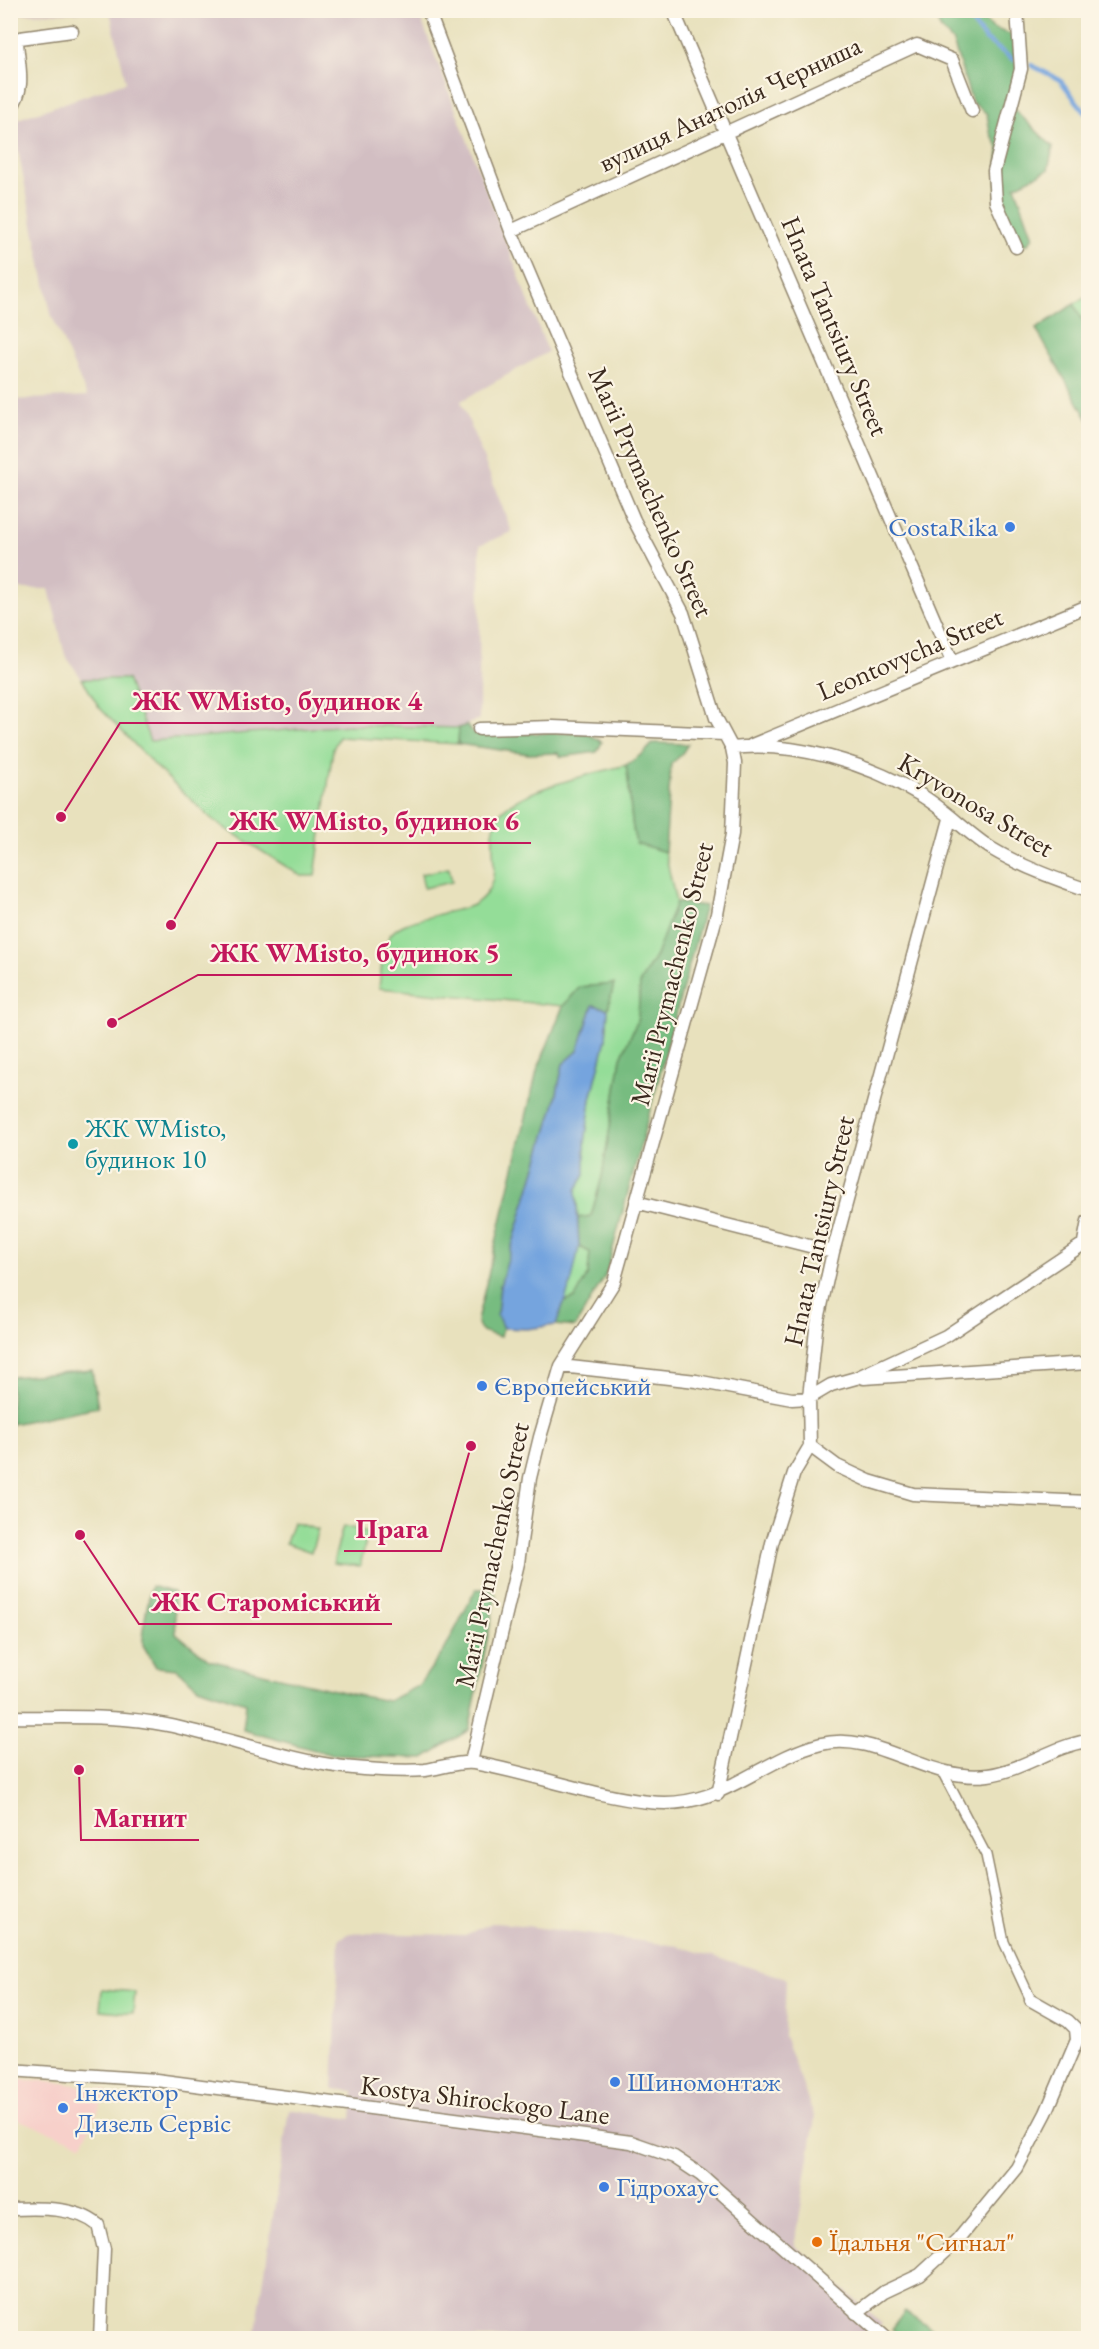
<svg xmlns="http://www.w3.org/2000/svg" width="1099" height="2349" font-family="'EB Garamond',serif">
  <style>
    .built { fill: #f7d0ca }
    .industrial { fill: #d2bec2 }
    .green { fill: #94dd98; stroke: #68845b; stroke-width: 1.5 }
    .forest { fill: #77bc80; stroke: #59734f; stroke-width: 1.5 }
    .water { fill: #74a4de; stroke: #58677e; stroke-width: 1.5 }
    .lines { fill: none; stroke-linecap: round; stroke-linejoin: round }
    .stream { stroke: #74a4de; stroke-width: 4.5 }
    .pedestrian-casing { stroke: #92866e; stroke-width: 12 }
    .minor-casing { stroke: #92866e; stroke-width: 15 }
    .pedestrian { stroke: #fff; stroke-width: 9 }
    .minor { stroke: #fff; stroke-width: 12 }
    .shop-dot { fill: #3f7fe0; stroke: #fcf5e5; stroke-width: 2 }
    .culture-dot { fill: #0f9aa8; stroke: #fcf5e5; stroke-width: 2 }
    .food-dot { fill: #e8710a; stroke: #fcf5e5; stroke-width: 2 }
    .labels { text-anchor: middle; stroke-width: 4.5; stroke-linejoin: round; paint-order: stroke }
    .street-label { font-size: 27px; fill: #3b2a1e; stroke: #fcf5e5 }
    .shop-label { font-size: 27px; fill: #366cbe; stroke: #fcf5e5; text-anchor: start }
    .culture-label { font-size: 27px; fill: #0d838f; stroke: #fcf5e5; text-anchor: start }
    .food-label { font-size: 27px; fill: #c56008; stroke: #fcf5e5; text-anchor: start }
    .leader { fill: none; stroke: #c2185b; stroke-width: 2 }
    .callout-dot { fill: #c2185b; stroke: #fcf5e5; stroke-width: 2 }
    .callout-label { font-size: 28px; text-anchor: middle; font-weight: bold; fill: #c2185b; stroke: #fcf5e5; stroke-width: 4.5; stroke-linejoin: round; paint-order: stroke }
  </style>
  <rect width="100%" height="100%" fill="#fcf5e5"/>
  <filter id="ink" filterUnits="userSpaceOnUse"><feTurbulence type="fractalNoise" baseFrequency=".0167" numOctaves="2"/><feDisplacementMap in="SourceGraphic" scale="12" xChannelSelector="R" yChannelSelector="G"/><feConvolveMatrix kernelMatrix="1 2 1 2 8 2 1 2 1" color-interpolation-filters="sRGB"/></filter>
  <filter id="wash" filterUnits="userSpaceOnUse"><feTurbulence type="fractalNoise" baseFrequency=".008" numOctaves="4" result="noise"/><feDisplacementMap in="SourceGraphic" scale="24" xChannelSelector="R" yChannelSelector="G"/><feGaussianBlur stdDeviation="1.35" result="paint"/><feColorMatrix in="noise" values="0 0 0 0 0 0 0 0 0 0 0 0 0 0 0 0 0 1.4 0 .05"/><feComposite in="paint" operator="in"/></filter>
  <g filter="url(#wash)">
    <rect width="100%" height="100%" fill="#e8e1bd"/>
    <path class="built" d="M 11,2080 L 43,2080 L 108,2090 L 82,2144 L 16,2119 L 11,2137 Z"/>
    <path class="industrial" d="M 11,11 L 418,11 L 548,352 L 461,401 L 512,532 L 480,545 L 479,719 L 459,728 L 349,725 L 150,741 L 127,679 L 82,679 L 65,655 L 49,589 L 11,589 L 11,400 L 87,396 L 51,314 L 12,121 L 126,82 L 110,12 L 11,14 Z
      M 491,1923 L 511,1924 L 678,1946 L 786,1978 L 784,2036 L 815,2118 L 795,2246 L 882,2324 L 871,2338 L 255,2338 L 289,2109 L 352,2119 L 354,2091 L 333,2089 L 339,1939 L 350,1933 L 465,1935 Z"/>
    <path class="green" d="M 1088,296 L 1088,331 L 1074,304 Z
      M 82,679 L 127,679 L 150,741 L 349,725 L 459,728 L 458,744 L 339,737 L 333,749 L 315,876 L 301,876 L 214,821 L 158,769 L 99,707 Z
      M 626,765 C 631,791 629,817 636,843 L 665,852 L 676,902 L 656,956 L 640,982 L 638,1019 L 621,1058 L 602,1177 L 591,1216 L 578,1218 L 576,1190 L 585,1175 L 585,1143 L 591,1099 L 606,1039 L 608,1009 L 614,984 L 580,987 L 563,1006 L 379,988 C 386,923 387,928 448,912 C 456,910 468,908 475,904 C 511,879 481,843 499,815 C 515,790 597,773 626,765 Z
      M 449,868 L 452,882 L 424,888 L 421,874 Z
      M 579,1247 L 590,1252 L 588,1274 L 575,1299 L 564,1302 Z
      M 293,1522 L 318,1530 L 311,1552 L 286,1543 Z
      M 343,1526 L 368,1532 L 360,1566 L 333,1563 Z
      M 102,1989 L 135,1992 L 133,2013 L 100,2010 Z"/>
    <path class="forest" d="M 934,11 L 974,11 L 993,28 L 1013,35 L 1017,72 L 1011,106 L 1053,147 L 1048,170 L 1015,186 L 1033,237 L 1028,244 L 1018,244 L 996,202 L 999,148 L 990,132 L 987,114 L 972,102 L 953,42 L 940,28 Z
      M 1074,304 L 1088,331 L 1088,420 L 1036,329 Z
      M 467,725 L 474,734 L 587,733 L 602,742 L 597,752 L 561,757 L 558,753 L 529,754 L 458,744 L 459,728 Z
      M 653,743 L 688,744 L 681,755 L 671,764 L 665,852 L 636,843 C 629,817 631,791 626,765 L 645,752 Z
      M 676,902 L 705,906 L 606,1274 L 575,1327 L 556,1325 L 564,1302 L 575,1298 L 588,1274 L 590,1252 L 579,1247 L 578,1218 L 591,1216 L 602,1177 L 621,1058 L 638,1019 L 640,982 L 656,956 Z
      M 614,984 L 608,1009 L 593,1005 L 578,1051 L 563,1064 L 555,1103 L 500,1286 L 497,1314 L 503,1328 L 500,1337 L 481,1331 L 477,1321 L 537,1071 L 563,1006 L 580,987 Z
      M 92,1370 L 98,1407 L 11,1424 L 11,1377 Z
      M 151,1586 L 173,1592 L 176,1633 L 209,1660 L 351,1694 L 388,1701 L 418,1686 L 444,1651 L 476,1589 L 489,1589 L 496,1595 L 469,1730 L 424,1758 L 332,1755 L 243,1730 L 246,1703 L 198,1687 L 177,1669 L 156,1667 L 143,1645 L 143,1629 Z
      M 905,2311 L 945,2338 L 904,2338 L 892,2329 Z"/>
    <path class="water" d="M 593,1005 L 608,1009 L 606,1039 L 591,1099 L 585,1143 L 585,1175 L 576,1190 L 579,1247 L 572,1280 L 556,1325 L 527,1329 L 503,1328 L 497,1315 L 500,1286 L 555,1103 L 563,1064 L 578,1051 Z"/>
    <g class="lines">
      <path class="stream" d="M 962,10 L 985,39 L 1014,60
        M 1031,65 L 1060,80 L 1088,116"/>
    </g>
  </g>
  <g filter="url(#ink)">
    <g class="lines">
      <g class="pedestrian-casing">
        <path id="pedestrian" d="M 943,1773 L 986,1855 L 1004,1942 L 1031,2000"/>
      </g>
      <g class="minor-casing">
        <path id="minor" d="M 428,10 L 511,231 L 634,520 L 683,613 L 716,718 L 732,748 L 735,763 L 732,834 L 717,914 L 614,1282 L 561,1366 L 540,1437 L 530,1478 L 518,1563 L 471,1762
          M 673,10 L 952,661
          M 10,109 C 27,88 18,65 17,41 L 20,38 L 72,31
          M 511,231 L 917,45 L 952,60 L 972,111
          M 1016,247 L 996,202 L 994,171 L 1021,69 L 1017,10
          M 479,729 L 553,727 L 724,734
          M 752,745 L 1088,606
          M 732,748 C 792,740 869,764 919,794 C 945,809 967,833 992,849 C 1022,867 1055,879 1088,890
          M 636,1202 L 833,1252
          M 1084,1242 L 1088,1221
          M 561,1366 L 696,1381 L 792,1399 L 809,1398 L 831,1385 L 856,1378 L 946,1336 L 1088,1241
          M 864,1378 L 1088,1363
          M 810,1446 L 837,1466 L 869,1481 L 913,1494 L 1088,1502
          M 10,1717 C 62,1718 116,1714 167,1725 C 221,1736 275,1756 330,1765 C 353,1769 401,1772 425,1770 C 440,1768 459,1761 474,1763 C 533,1773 590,1796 649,1802 C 719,1811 758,1760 821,1744 C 877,1730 927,1783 988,1775 C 1023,1770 1053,1746 1088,1741
          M 718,1794 L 772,1543 L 794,1473 L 810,1446 L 809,1398 L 816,1329 L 833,1252 L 950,819
          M 10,2070 L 156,2080 L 631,2142 L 674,2157 L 701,2175 L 886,2338
          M 10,2209 C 38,2208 75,2206 98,2225 L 104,2249 L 100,2338
          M 856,2313 L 884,2292 L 920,2275 L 957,2241 L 1017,2168 L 1046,2113 L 1077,2040 L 1076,2029 L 1068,2021 L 1031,2000"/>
      </g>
      <use href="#pedestrian" class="pedestrian"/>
      <use href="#minor" class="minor"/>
    </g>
  </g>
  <g class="shop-dot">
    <circle cx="1010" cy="527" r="6"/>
    <circle cx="482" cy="1386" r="6"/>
    <circle cx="615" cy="2082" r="6"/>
    <circle cx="63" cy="2108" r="6"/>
    <circle cx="604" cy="2187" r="6"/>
  </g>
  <circle class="culture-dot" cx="73" cy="1144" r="6"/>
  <circle class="food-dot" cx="817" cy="2242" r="6"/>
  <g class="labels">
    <g class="street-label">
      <text transform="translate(730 104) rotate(-25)" y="9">вулиця Анатолія Черниша</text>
      <text transform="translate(835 326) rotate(67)" y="9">Hnata Tantsiury Street</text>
      <text transform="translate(651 492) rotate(66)" y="9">Marii Prymachenko Street</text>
      <text transform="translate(910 654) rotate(-23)" y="9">Leontovycha Street</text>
      <text transform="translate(976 805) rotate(31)" y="9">Kryvonosa Street</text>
      <text transform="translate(672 974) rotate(-76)" y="9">Marii Prymachenko Street</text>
      <text transform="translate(819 1231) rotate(-77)" y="9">Hnata Tantsiury Street</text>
      <text transform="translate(492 1555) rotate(-78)" y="9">Marii Prymachenko Street</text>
      <text transform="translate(485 2100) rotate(7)" y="9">Kostya Shirockogo Lane</text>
    </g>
    <g class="shop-label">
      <text x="998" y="536" text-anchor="end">CostaRika</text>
      <text x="494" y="1395">Європейський</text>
      <text x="627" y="2091">Шиномонтаж</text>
      <text x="75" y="2101">Інжектор<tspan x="75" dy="31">Дизель Сервіс</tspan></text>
      <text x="616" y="2196">Гідрохаус</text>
    </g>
    <g class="culture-label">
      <text x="85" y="1137">ЖК WMisto,<tspan x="85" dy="31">будинок 10</tspan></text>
    </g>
    <g class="food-label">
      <text x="829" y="2251">Їдальня "Сигнал"</text>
    </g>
  </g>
  <path class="leader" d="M61 817L120 723H434M171 925L217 843H531M112 1023L198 975H512M471 1446L441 1551H344M80 1535L139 1624H392M79 1770L81 1840H199"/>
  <g class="callout-dot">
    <circle cx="61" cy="817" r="6"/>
    <circle cx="171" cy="925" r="6"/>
    <circle cx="112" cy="1023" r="6"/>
    <circle cx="471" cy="1446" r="6"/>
    <circle cx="80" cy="1535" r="6"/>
    <circle cx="79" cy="1770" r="6"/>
  </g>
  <g class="callout-label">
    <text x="277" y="710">ЖК WMisto, будинок 4</text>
    <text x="374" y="830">ЖК WMisto, будинок 6</text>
    <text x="355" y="962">ЖК WMisto, будинок 5</text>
    <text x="392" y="1538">Прага</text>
    <text x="266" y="1611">ЖК Староміський</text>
    <text x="140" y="1827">Магнит</text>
  </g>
  <rect width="1099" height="2349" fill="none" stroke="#fcf5e5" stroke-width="36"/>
</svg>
